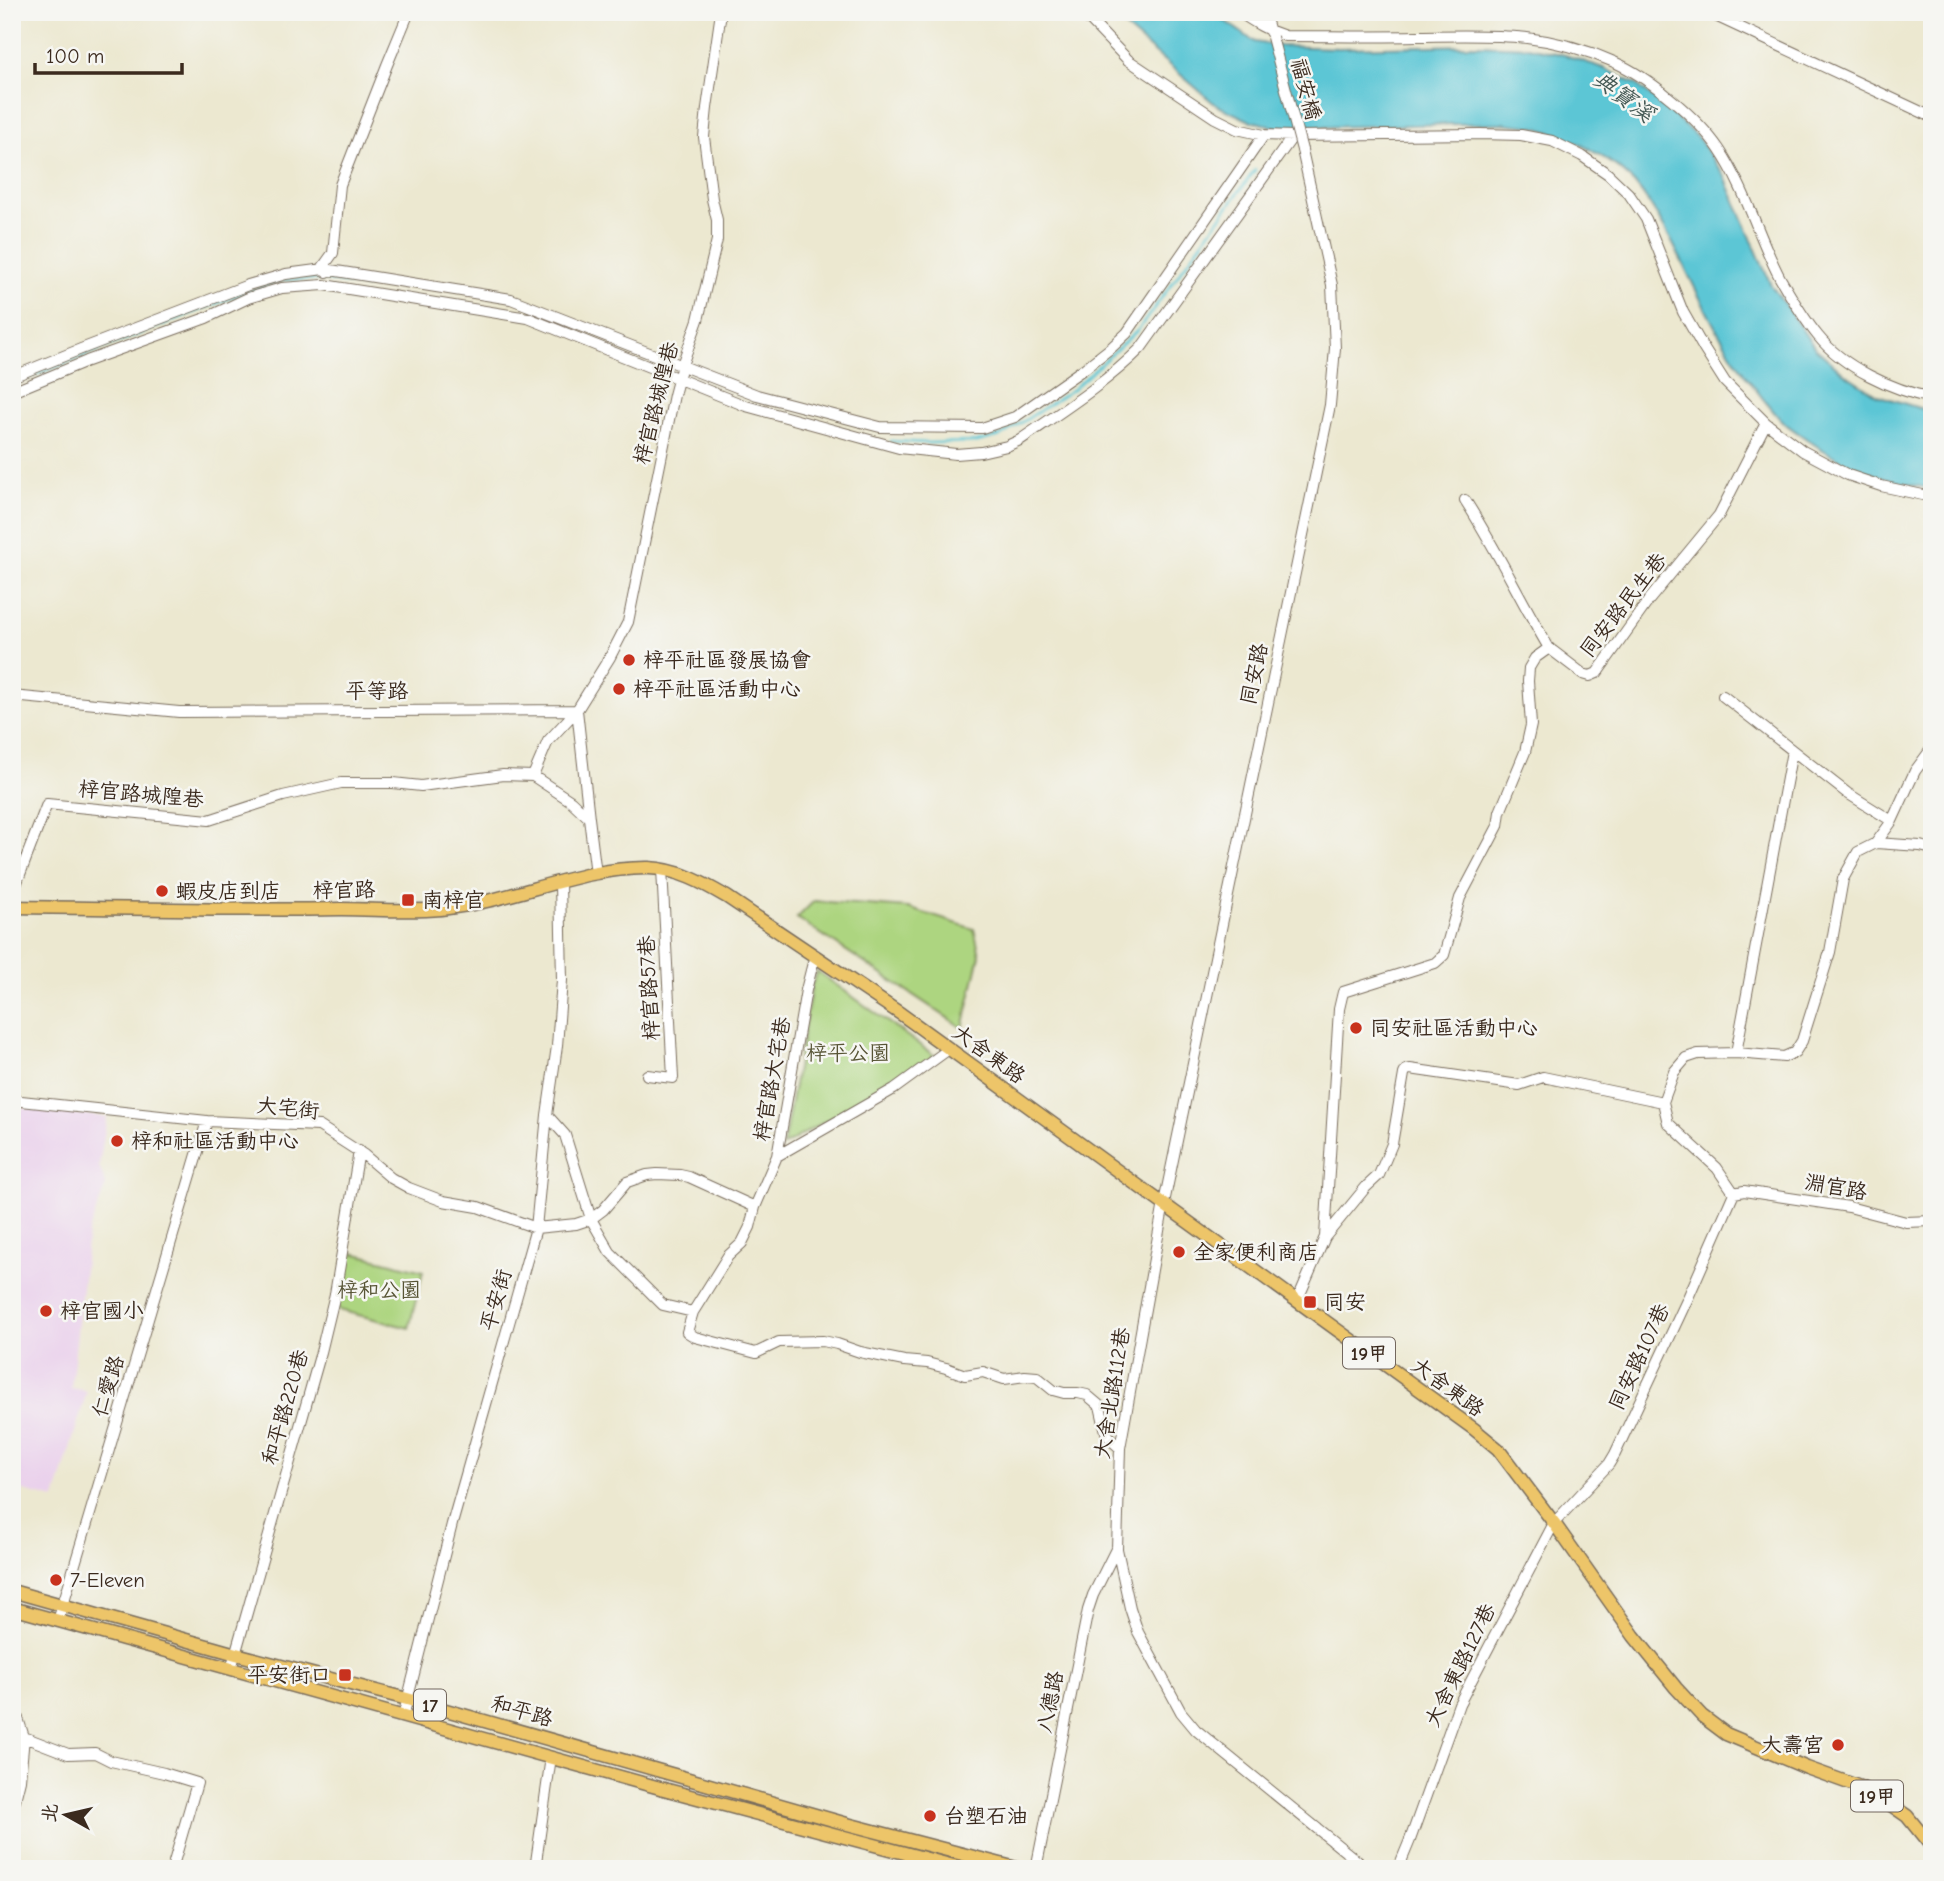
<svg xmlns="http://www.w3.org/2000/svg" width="1944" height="1881" font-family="'Comic Neue','LXGW WenKai TC',sans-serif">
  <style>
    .built { fill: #ead1ec }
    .green { fill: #add580; stroke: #74804f; stroke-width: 2 }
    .water { fill: #5bc6d5; stroke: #4b787a; stroke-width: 2 }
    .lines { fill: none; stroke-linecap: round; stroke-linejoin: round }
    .stream { stroke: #5bc6d5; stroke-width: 2.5 }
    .minor-casing { stroke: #796c5c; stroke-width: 12 }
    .major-casing { stroke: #796c5c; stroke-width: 15 }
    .minor { stroke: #fff; stroke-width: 10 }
    .major { stroke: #edc569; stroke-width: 12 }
    .minor-bridge-casing { stroke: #796c5c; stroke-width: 12; stroke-linecap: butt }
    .minor-bridge { stroke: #fff; stroke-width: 10 }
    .poi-dot { fill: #c8321e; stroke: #f6f6f2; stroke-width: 2.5 }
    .labels { text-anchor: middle; stroke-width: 5; stroke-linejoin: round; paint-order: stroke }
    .shield { fill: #f6f6f2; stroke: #73675e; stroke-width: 2 }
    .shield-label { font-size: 19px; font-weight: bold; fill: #3b2a1e }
    .street-label { font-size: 21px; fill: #3b2a1e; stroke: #f6f6f2 }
    .poi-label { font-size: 21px; fill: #3b2a1e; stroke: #f6f6f2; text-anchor: start }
    .park-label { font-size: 21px; fill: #585536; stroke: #f6f6f2 }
    .water-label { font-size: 23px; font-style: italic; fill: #455955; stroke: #f6f6f2 }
  </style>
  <rect width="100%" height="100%" fill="#f6f6f2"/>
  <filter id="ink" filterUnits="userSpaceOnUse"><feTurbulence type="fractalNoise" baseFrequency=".0143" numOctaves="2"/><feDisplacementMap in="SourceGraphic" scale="14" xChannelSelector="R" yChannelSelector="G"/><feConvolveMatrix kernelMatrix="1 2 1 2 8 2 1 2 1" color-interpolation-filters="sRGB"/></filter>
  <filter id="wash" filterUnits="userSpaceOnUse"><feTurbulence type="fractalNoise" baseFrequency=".00686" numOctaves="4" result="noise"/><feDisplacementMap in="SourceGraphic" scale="28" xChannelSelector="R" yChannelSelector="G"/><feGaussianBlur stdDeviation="1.57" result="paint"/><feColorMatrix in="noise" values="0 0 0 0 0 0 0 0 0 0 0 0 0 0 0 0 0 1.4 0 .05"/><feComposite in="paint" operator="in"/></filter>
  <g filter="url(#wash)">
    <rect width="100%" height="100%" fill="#ece8d0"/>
    <path class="built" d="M 12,1107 L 107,1117 L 99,1166 L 106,1185 L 88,1233 L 71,1388 L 87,1391 L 55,1499 L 12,1488 Z"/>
    <path class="green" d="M 814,901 L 908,908 L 974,929 L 980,955 L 963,1028 L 797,918 Z
      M 817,971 L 935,1056 L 783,1146 L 812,985 Z
      M 349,1252 L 423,1271 L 409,1328 L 335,1309 Z"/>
    <path class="water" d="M 1101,12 L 1212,12 L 1255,42 L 1279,46 L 1338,48 L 1476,45 L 1528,47 L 1565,55 L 1603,68 L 1636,84 L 1669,111 L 1699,139 L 1725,177 L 1771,285 L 1815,348 L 1845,374 L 1877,395 L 1932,412 L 1932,489 C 1882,480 1841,465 1801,435 C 1794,430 1786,425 1780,419 C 1757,393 1735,362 1718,332 C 1690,284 1671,228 1635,184 C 1612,157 1568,136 1534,127 C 1524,125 1513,125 1503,123 L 1279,128 L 1248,120 L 1216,105 L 1119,22 Z"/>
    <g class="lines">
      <path class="stream" d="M 12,384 L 245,292 L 283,280 L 319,279 L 367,287
        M 891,441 L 929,443 L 977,442 L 1001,436 L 1073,389 L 1138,330 L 1255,170"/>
    </g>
  </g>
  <g filter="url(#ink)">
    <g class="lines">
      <g class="minor-casing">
        <path id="minor" d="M 1082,12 L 1128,60 L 1215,118 L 1237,129 L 1264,135 L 1293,136 L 1480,134 L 1521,135 L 1552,141 L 1582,156 L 1608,174 L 1629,194 L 1646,219 L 1683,312 L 1704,349 L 1725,382 L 1766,423 L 1803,451 L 1848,475 L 1881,486 L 1932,497
          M 1239,12 C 1254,22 1268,31 1285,36 C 1329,36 1373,37 1417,36 C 1491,35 1544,31 1614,62 C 1649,77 1698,118 1719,149 C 1746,189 1758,236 1780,278 C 1791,297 1804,319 1818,336 C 1843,367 1892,390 1932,398
          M 1264,12 L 1270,32
          M 1707,12 L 1932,117
          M 1302,150 L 1332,285 L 1335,348 L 1330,405 L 1164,1203 L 1120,1448 L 1117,1549 L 1130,1608 L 1138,1632 L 1181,1712 L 1196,1730 L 1367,1869
          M 327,272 L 323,267 L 333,253 L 340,185 L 387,65 L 409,12
          M 12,377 L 81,349 L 248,285 L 286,274 L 324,269 L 511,299 L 757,395 L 880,427 L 982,428 L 1015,417 L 1085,368 L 1112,347 L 1127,333 L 1264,135
          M 12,392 L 87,361 L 206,318 L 248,298 L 282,288 L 324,285 L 528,318 L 746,406 L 899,448 L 956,454 L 981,452 L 1007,446 L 1020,440 C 1062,411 1105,384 1141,348 L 1293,136
          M 1465,500 C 1496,548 1520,599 1549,648
          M 12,696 L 179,712 L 577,710 L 589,818 L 596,874
          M 1723,696 L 1847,793 L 1892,821
          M 533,776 L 548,741 L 577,710 L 610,657 L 628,622 L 674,395 L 682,365 L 698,320 L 717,240 L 717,220 L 712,199 L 704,137 L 707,108 L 721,12
          M 1876,843 L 1892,821 L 1915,771 L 1932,748
          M 12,895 L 47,804 L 209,820 L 283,796 L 341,783 L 393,783 L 421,786 L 503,775 L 533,776 L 571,801 L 588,817
          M 815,955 L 806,990 L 777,1156 L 755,1207 L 750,1227 L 742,1243 L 728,1256 L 693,1312 L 687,1332 L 695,1337 L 756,1353 L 779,1342 L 823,1341 L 837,1344 L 860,1352 L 904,1361 L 927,1363 L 946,1368 L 965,1375 L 983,1372 L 1004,1379 L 1025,1376 L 1037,1377 L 1053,1390 L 1064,1393 L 1078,1393 L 1087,1395 L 1100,1406 L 1106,1432 L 1111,1440 L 1120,1448
          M 1736,1053 L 1792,751
          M 647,1075 L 673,1078 L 662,869
          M 12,1100 L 207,1121 L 319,1126 L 364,1155 L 391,1178 L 409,1188 L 443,1201 L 478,1207 L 536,1228 L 576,1224 L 591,1219 L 603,1210 L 627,1182 L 647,1175 L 657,1174 L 680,1175 L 689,1177 L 755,1207
          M 547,1115 L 565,1135 L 591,1219 L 610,1252 L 663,1305 L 693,1312
          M 777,1156 L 894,1089 L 949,1049
          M 1734,1193 L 1717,1168 L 1668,1123 L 1663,1102 L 1674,1072 L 1686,1058 L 1698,1054 L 1736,1053 L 1784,1057 L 1795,1052 L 1802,1041 L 1830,952 L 1843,879 L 1858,852 L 1876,843 L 1920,846 L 1932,849
          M 1734,1193 L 1744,1191 L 1849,1207 L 1906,1222 L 1932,1221
          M 1325,1237 L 1366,1187 L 1379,1175 L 1392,1144 L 1404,1074 L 1406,1070 L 1410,1069 L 1519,1085 L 1543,1077 L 1663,1102
          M 1297,1301 L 1325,1237 L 1339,1009 L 1343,992 L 1435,963 L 1444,955 L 1460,898 L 1498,826 L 1500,812 L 1525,752 L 1531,725 L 1528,681 L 1529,668 L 1535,658 L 1549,648 L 1583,674 L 1590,676 L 1597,673 L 1649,600 L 1719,515 L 1766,423
          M 58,1621 L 207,1121
          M 231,1669 L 321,1352 L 335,1294 L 359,1151
          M 12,1700 L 24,1737 L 20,1780 L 12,1812
          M 403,1717 L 452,1524 L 536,1228 L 547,1115 L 557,1046 L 562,980 L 560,883
          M 24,1737 L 68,1754 L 95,1753 L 111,1761 L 164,1773 L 197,1783 L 172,1869
          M 535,1869 L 551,1757
          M 1036,1869 L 1088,1610 L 1093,1595 L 1116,1549
          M 1398,1869 L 1410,1840 L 1459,1704 L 1554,1523 L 1609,1464 L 1615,1454 L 1687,1300 L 1734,1193"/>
      </g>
      <g class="major-casing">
        <path id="major" d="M 12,907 C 122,908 231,911 341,909 C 374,909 408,912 441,909 C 511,902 579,867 649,868 C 678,869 703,883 727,897 L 901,1014 L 1474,1429 L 1498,1449 L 1554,1523 L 1634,1636 L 1676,1688 L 1702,1716 L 1726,1734 L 1807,1768 L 1860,1787 L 1878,1796 L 1907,1816 L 1932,1847
          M 12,1591 L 236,1654 L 407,1699 L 847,1824 L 1020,1869
          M 12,1608 L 660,1788 L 965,1869"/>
      </g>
      <use href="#minor" class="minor"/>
      <use href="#major" class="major"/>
      <g class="minor-bridge-casing">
        <path id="minor-bridge" d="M 1272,37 L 1302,150"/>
      </g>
      <use href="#minor-bridge" class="minor-bridge"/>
    </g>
  </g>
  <g class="poi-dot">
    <circle cx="629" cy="660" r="7"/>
    <circle cx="619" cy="689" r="7"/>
    <circle cx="162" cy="891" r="7"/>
    <rect x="401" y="893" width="14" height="14" rx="3.5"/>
    <circle cx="1356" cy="1028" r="7"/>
    <circle cx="117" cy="1141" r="7"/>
    <circle cx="1179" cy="1252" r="7"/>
    <rect x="1303" y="1295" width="14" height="14" rx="3.5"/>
    <circle cx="46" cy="1311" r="7"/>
    <circle cx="56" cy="1580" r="7"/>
    <rect x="338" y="1668" width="14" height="14" rx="3.5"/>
    <circle cx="1838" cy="1745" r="7"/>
    <circle cx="930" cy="1816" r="7"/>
  </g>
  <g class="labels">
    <g class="shield">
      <rect x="1343" y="1337.5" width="52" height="31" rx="5"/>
      <rect x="414" y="1689.5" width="32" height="31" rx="5"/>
      <rect x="1851" y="1780.5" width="52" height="31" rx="5"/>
    </g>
    <g class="shield-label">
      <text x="1369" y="1360">19甲</text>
      <text x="430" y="1712">17</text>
      <text x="1877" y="1803">19甲</text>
    </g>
    <g class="street-label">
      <text transform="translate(1306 89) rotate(75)" y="7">福安橋</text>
      <text transform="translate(656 403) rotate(-76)" y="7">梓官路城隍巷</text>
      <text transform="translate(1623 605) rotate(-52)" y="7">同安路民生巷</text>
      <text transform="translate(1254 674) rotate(-78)" y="7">同安路</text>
      <text x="377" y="698">平等路</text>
      <text transform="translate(141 794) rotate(5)" y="7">梓官路城隍巷</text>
      <text transform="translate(344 890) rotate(-1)" y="7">梓官路</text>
      <text transform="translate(649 988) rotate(-93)" y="7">梓官路57巷</text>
      <text transform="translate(989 1054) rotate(36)" y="7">大舍東路</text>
      <text transform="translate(772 1079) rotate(-80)" y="7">梓官路大宅巷</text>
      <text transform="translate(288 1108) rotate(6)" y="7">大宅街</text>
      <text transform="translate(1836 1187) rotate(10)" y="7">淵官路</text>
      <text transform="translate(496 1300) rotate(-74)" y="7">平安街</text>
      <text transform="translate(1639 1357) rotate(-65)" y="7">同安路107巷</text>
      <text transform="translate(108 1386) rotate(-73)" y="7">仁愛路</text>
      <text transform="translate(1448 1387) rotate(36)" y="7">大舍東路</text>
      <text transform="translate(1112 1393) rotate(-81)" y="7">大舍北路112巷</text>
      <text transform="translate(285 1407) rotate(-74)" y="7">和平路220巷</text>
      <text transform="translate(1460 1665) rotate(-64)" y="7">大舍東路127巷</text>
      <text transform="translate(1050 1702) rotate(-79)" y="7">八德路</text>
      <text transform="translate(522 1711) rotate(16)" y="7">和平路</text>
    </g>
    <g class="poi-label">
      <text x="643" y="667">梓平社區發展協會</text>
      <text x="633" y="696">梓平社區活動中心</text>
      <text x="176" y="898">蝦皮店到店</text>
      <text x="422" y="907">南梓官</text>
      <text x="1370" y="1035">同安社區活動中心</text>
      <text x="131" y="1148">梓和社區活動中心</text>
      <text x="1193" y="1259">全家便利商店</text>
      <text x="1324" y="1309">同安</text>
      <text x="60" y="1318">梓官國小</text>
      <text x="70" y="1587">7-Eleven</text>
      <text x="331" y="1682" text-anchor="end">平安街口</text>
      <text x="1824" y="1752" text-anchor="end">大壽宮</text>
      <text x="944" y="1823">台塑石油</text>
    </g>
    <g class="park-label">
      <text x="848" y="1060">梓平公園</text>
      <text x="379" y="1297">梓和公園</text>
    </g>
    <g class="water-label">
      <text transform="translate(1624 96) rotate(37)" y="8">典寶溪</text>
    </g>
  </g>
  <rect width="1944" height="1881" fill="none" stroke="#f6f6f2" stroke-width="42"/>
  <g transform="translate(66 1815) rotate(278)" stroke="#f6f6f2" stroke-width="5" paint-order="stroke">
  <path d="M0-5L12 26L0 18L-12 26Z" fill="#3b2a1e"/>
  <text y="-10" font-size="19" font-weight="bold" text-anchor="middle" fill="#3b2a1e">北</text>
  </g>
  <path d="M35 63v10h147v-10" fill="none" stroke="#3b2a1e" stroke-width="3.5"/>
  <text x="46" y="63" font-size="21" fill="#3b2a1e" stroke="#f6f6f2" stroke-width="5" paint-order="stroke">100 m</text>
</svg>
